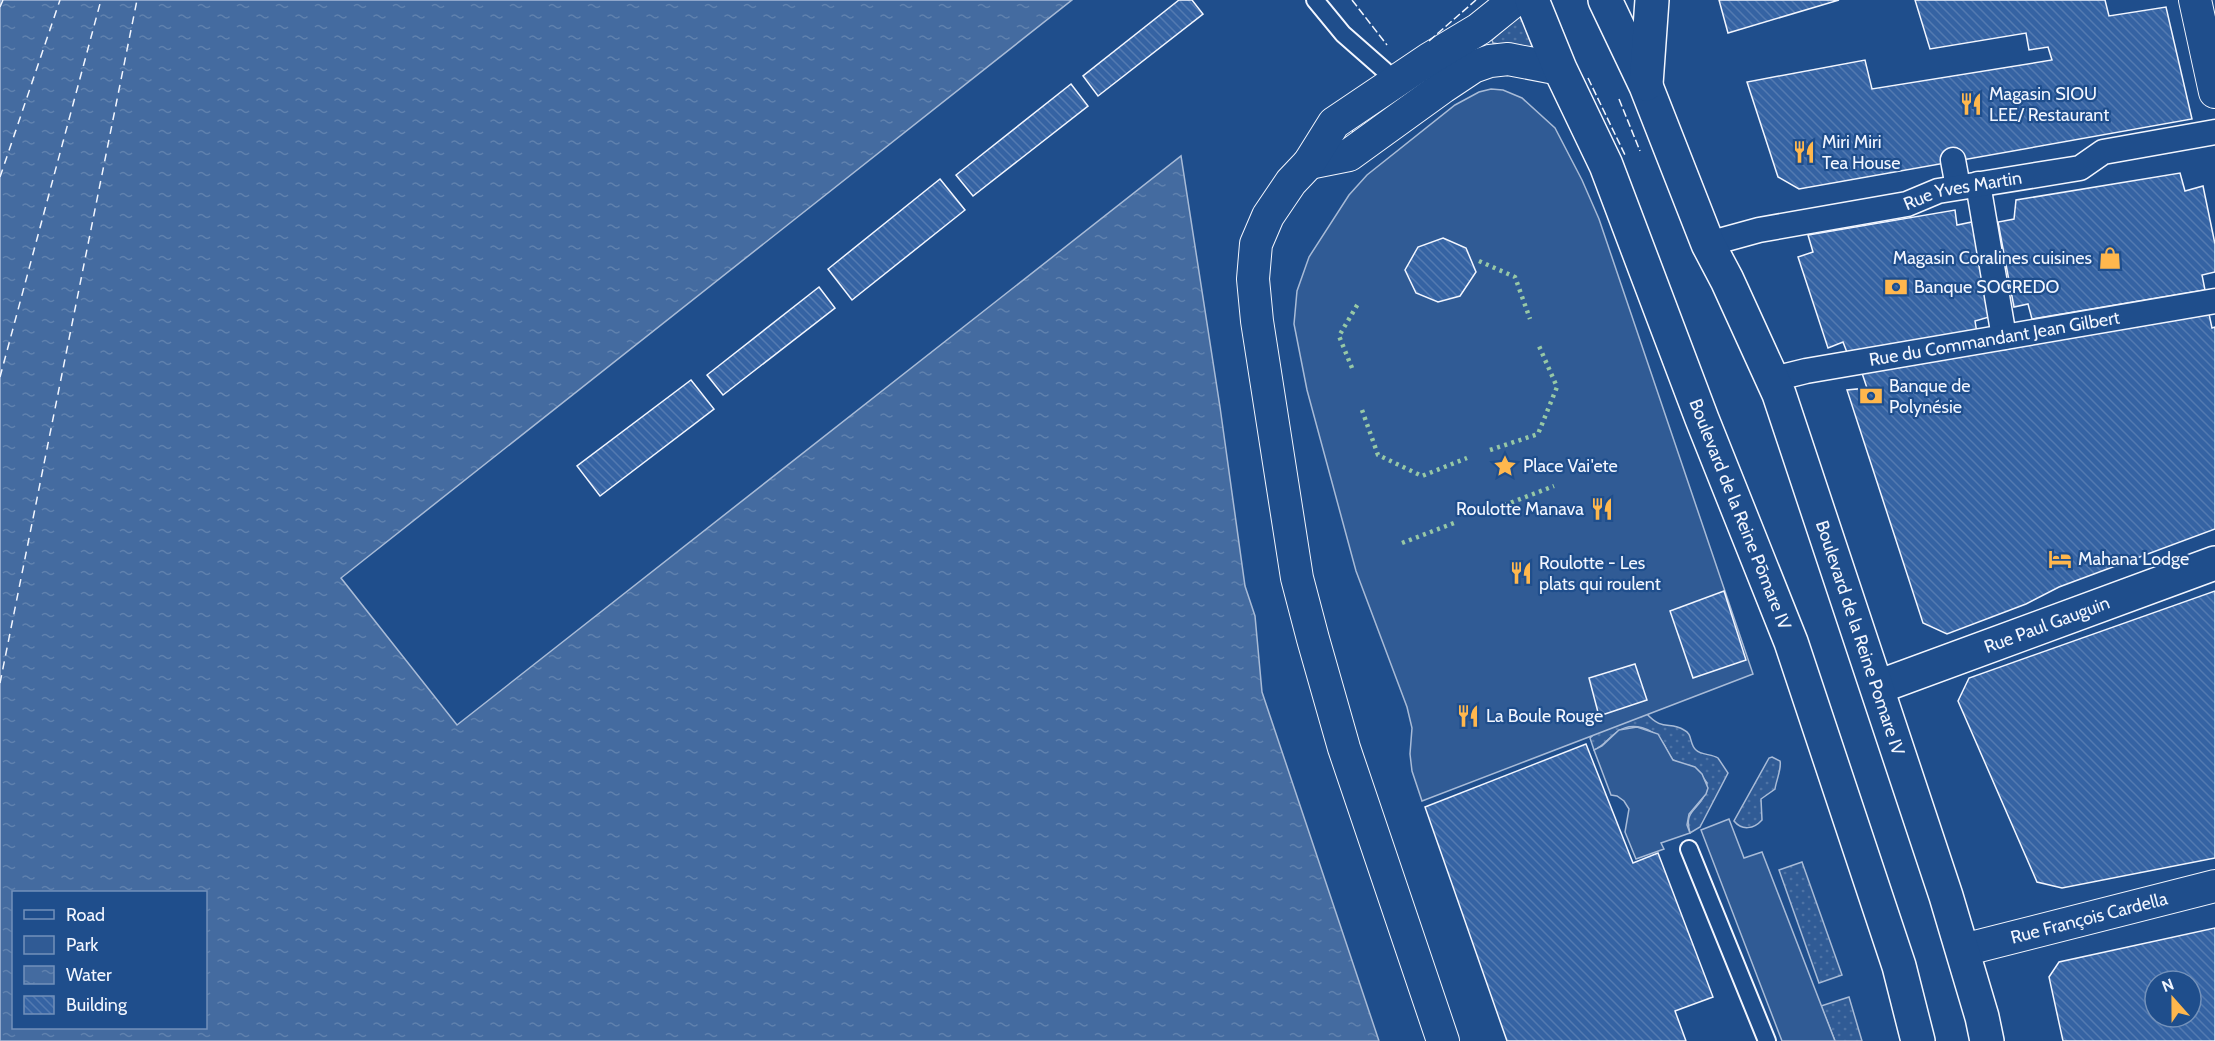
<svg xmlns="http://www.w3.org/2000/svg" width="2215" height="1041" font-family="Cabin,sans-serif">
  <style>
    .green { fill: url(#green-dots); stroke: #a8bbd7; stroke-width: 1.5 }
    .built { fill: #305b95; stroke: #a8bbd7; stroke-width: 1.5 }
    .water { fill: url(#water-ripples); stroke: #a8bbd7; stroke-width: 1.5; fill-rule: evenodd }
    .lines { fill: none; stroke-linecap: round; stroke-linejoin: round }
    .ferry { stroke: #f2f6ff; stroke-width: 1.5; stroke-dasharray: 8 6; stroke-linecap: butt }
    .building { fill: url(#building-back-hatch); stroke: #f2f6ff; stroke-width: 1.5; fill-rule: evenodd }
    .service-casing { stroke: #f2f6ff; stroke-width: 20 }
    .pedestrian-casing { stroke: #f2f6ff; stroke-width: 27 }
    .minor-casing { stroke: #f2f6ff; stroke-width: 34 }
    .tertiary-casing { stroke: #f2f6ff; stroke-width: 36 }
    .primary-casing { stroke: #f2f6ff; stroke-width: 36 }
    .service { stroke: #1f4e8c; stroke-width: 16 }
    .pedestrian { stroke: #1f4e8c; stroke-width: 24 }
    .minor { stroke: #1f4e8c; stroke-width: 32 }
    .tertiary { stroke: #1f4e8c; stroke-width: 33 }
    .primary { stroke: #1f4e8c; stroke-width: 33 }
    .hedge { stroke: #97c8a6; stroke-width: 4.5; stroke-dasharray: 3 4.5; stroke-linecap: butt }
    .fence { stroke: #f2f6ff; stroke-width: 1.5; stroke-dasharray: 8 3; stroke-linecap: butt }
    .labels { text-anchor: middle; stroke-width: 4.5; stroke-linejoin: round; paint-order: stroke }
    .poi-label { font-size: 18px; fill: #f2f6ff; stroke: #1f4e8c; text-anchor: start }
    .street-label { font-size: 18px; fill: #f2f6ff; stroke: #1f4e8c }
  </style>
  <defs>
    <pattern id="green-dots" width="8" height="8" patternUnits="userSpaceOnUse" patternTransform="scale(1.5)"><rect width="8" height="8" fill="#305b95"/><path d="M2 2h.1M6 6h.1" fill="none" stroke="#4e73a5" stroke-width="1.8" stroke-linecap="round"/></pattern>
    <pattern id="water-ripples" width="26" height="14" patternUnits="userSpaceOnUse" patternTransform="scale(1.5)"><rect width="26" height="14" fill="#446ba0"/><path d="M2 4q2-2 4 0t4 0M15 11q2-2 4 0t4 0" fill="none" stroke="#5f81ae"/></pattern>
    <pattern id="building-back-hatch" width="6" height="6" patternUnits="userSpaceOnUse" patternTransform="scale(1.5)"><rect width="6" height="6" fill="#3563a3"/><path d="M-1 5l2 2M0 0l6 6M5-1l2 2" fill="none" stroke="#537ab1"/></pattern>
  </defs>
  <rect width="100%" height="100%" fill="#1f4e8c"/>
  <path class="green" d="M 1521,15 L 1534,46 L 1522,48 L 1493,43 L 1492,40 Z
    M 1646,713 C 1663,732 1669,721 1684,730 C 1693,734 1689,744 1696,750 C 1701,755 1712,754 1718,758 L 1728,773 L 1700,827 L 1690,833 C 1684,812 1695,812 1703,798 C 1705,794 1706,788 1707,783 C 1693,762 1692,771 1673,760 C 1668,755 1667,749 1663,743 C 1654,728 1632,721 1617,732 C 1608,738 1604,746 1594,750 L 1590,738 L 1607,722 Z
    M 1772,757 L 1780,761 C 1782,768 1776,781 1775,789 L 1761,799 L 1762,820 C 1754,829 1742,831 1734,821 L 1769,758 Z
    M 1802,862 L 1842,975 L 1819,983 L 1779,870 Z
    M 1849,997 L 1862,1041 L 1835,1041 L 1821,1006 Z"/>
  <path class="built" d="M 1491,89 L 1503,90 L 1522,98 L 1555,128 L 1582,180 L 1599,219 L 1753,674 L 1422,801 L 1412,771 L 1410,754 L 1412,728 L 1407,707 L 1356,571 L 1307,390 L 1294,324 L 1297,291 L 1309,257 L 1349,195 L 1367,175 L 1455,105 L 1479,92 Z
    M 1637,727 L 1658,734 L 1673,760 L 1695,767 L 1702,774 L 1708,788 L 1706,794 L 1689,814 L 1687,825 L 1690,833 L 1661,843 L 1664,849 L 1636,859 L 1625,832 L 1629,809 L 1624,801 L 1617,796 L 1611,795 L 1594,750 L 1602,746 L 1619,730 Z
    M 1729,819 L 1744,858 L 1762,852 L 1835,1041 L 1782,1041 L 1701,830 Z"/>
  <path class="water" d="M 0,0 L 1072,0 L 341,578 L 457,725 L 1181,156 L 1220,407 L 1245,586 L 1255,616 L 1262,692 L 1379,1041 L 0,1041 ZM 14,892 L 206,892 L 206,1028 L 14,1028 Z"/>
  <g class="lines">
    <path class="ferry" d="M 0,7 L 3,0
      M 0,177 L 60,0
      M 0,377 L 101,0
      M 0,683 L 137,0"/>
  </g>
  <path class="building" d="M 1179,0 L 1192,0 L 1203,14 L 1098,96 L 1083,76 Z
    M 1719,0 L 1839,0 L 1728,33 Z
    M 1915,0 L 2105,0 L 2109,16 L 2166,7 L 2192,119 L 1799,189 L 1778,177 L 1747,82 L 1865,60 L 1872,89 L 2052,60 L 2048,47 L 2029,50 L 2026,33 L 1930,49 Z
    M 1071,84 L 1088,106 L 973,196 L 956,175 Z
    M 1381,101 L 1389,112 L 1356,136 L 1348,125 Z
    M 2180,173 L 2185,191 L 2203,186 L 2215,244 L 2215,272 L 2202,275 L 2205,290 L 2032,319 L 2028,304 L 2014,307 L 1998,222 L 2014,219 L 2016,200 Z
    M 940,179 L 965,210 L 852,300 L 828,269 Z
    M 1955,210 L 1957,225 L 1972,222 L 1989,317 L 1975,321 L 1977,333 L 1848,355 L 1843,342 L 1828,348 L 1798,257 L 1813,252 L 1808,235 Z
    M 1443,238 L 1466,248 L 1476,272 L 1460,296 L 1438,302 L 1416,293 L 1405,270 L 1418,247 Z
    M 819,287 L 835,308 L 723,395 L 707,375 Z
    M 2209,314 L 2212,328 L 2215,327 L 2215,529 L 2059,587 L 2026,604 L 1947,634 L 1923,623 L 1847,390 L 1867,388 L 1862,373 Z
    M 691,380 L 714,409 L 600,496 L 577,466 Z
    M 1724,591 L 1746,660 L 1693,678 L 1670,611 Z
    M 2215,591 L 2215,858 L 2062,888 L 2037,882 L 1958,701 L 1969,678 Z
    M 1635,664 L 1647,700 L 1599,716 L 1589,678 Z
    M 1586,744 L 1633,863 L 1658,853 L 1713,997 L 1675,1011 L 1686,1041 L 1507,1041 L 1425,807 Z
    M 2215,928 L 2215,1041 L 2063,1041 L 2049,977 L 2059,962 ZM 2155,981 L 2191,981 L 2191,1017 L 2155,1017 Z"/>
  <g class="lines">
    <g class="service-casing">
      <path id="service" d="M 1315,0 L 1343,34 L 1384,70 L 1398,88
        M 1689,849 L 1767,1041"/>
    </g>
    <g class="pedestrian-casing">
      <g id="pedestrian">
        <path d="M 1953,160 L 1958,187"/>
        <path d="M 1978,184 L 2004,337"/>
        <path id="s1" d="M 1708,244 L 1759,230 L 1907,204 L 1938,191 L 2080,168 L 2103,152 L 2215,132"/>
        <path id="s2" d="M 1773,379 L 1806,371 L 2215,301"/>
      </g>
    </g>
    <g class="minor-casing">
      <g id="minor">
        <path d="M 2195,0 L 2215,92"/>
        <path d="M 1309,163 L 1349,155 L 1443,87 L 1473,67 L 1490,61 L 1508,59 L 1560,69"/>
        <path id="s3" d="M 1963,950 L 2215,886"/>
        <path d="M 1443,1041 L 1344,748 L 1313,639 L 1297,578 L 1257,321 L 1253,279 L 1256,244 L 1268,216 L 1291,182 L 1309,163 L 1334,123 L 1429,59 L 1479,29 L 1515,0"/>
      </g>
    </g>
    <g class="tertiary-casing">
      <g id="tertiary">
        <path id="s4" d="M 1878,687 L 2215,563"/>
      </g>
    </g>
    <g class="primary-casing">
      <g id="primary">
        <path id="s5" d="M 1532,0 L 1560,69 L 1606,165 L 1702,419 L 1791,642 L 1899,966 L 1918,1041"/>
        <path id="s6" d="M 1605,0 L 1646,86 L 1708,244 L 1727,280 L 1779,394 L 1946,896 L 1982,1017 L 1987,1041"/>
        <path d="M 1646,84 L 1652,0"/>
      </g>
    </g>
    <use href="#service" class="service"/>
    <use href="#pedestrian" class="pedestrian"/>
    <use href="#minor" class="minor"/>
    <use href="#tertiary" class="tertiary"/>
    <use href="#primary" class="primary"/>
    <path class="hedge" d="M 1479,261 L 1515,277 L 1530,319
      M 1352,368 L 1339,336 L 1359,302
      M 1362,410 L 1378,455 L 1422,476 L 1467,458
      M 1490,450 L 1538,434 L 1557,387 L 1539,346
      M 1497,508 L 1554,486
      M 1402,543 L 1454,523"/>
    <path class="fence" d="M 1352,0 L 1387,45
      M 1429,41 L 1476,0
      M 1588,78 L 1626,157
      M 1619,99 L 1640,151"/>
  </g>
  <defs>
    <g id="restaurant-bare" transform="scale(1.8)"><path d="M-5-6h1v4h1v-4h1v4h1v-4h1v5L-1.5 .5V6h-2V.5L-5-1ZM5-6V6H3V1.5H1.5Q1.5-4 5-6Z" fill="#ffb74d" stroke="#1f4e8c" stroke-width="2.5" paint-order="stroke"/></g>
    <g id="shop-bare" transform="scale(1.8)"><path d="M-5-2.5h2.3a2.7 3.5 0 0 1 5.4 0H5L5.5 6h-11ZM-1.5-2.5h3a1.5 2.3 0 0 0-3 0Z" fill="#ffb74d" stroke="#1f4e8c" stroke-width="2.5" paint-order="stroke"/></g>
    <g id="bank-bare" transform="scale(1.8)"><path d="M-6-4H6V4H-6ZM0-2.3a2.3 2.3 0 1 0 0 4.6a2.3 2.3 0 1 0 0-4.6Z" fill="#ffb74d" stroke="#1f4e8c" stroke-width="2.5" paint-order="stroke"/></g>
    <g id="sight-bare" transform="scale(1.8)"><path d="M0-6L1.8-2.2L6-1.7L2.9 1.2L3.7 5.4L0 3.3L-3.7 5.4L-2.9 1.2L-6-1.7L-1.8-2.2Z" fill="#ffb74d" stroke="#1f4e8c" stroke-width="2.5" paint-order="stroke"/></g>
    <g id="hotel-bare" transform="scale(1.8)"><path d="M-6-4.5h1.5V1H6V5H4.5V3h-9V5H-6ZM-4 0a1.8 1.8 0 1 1 3.6 0ZM.5 0V-2.5h3Q6-2.5 6 0Z" fill="#ffb74d" stroke="#1f4e8c" stroke-width="2.5" paint-order="stroke"/></g>
  </defs>
  <g fill-rule="evenodd">
    <use href="#restaurant-bare" x="1971" y="104"/>
    <use href="#restaurant-bare" x="1804" y="152"/>
    <use href="#shop-bare" x="2110" y="258"/>
    <use href="#bank-bare" x="1896" y="287"/>
    <use href="#bank-bare" x="1871" y="396"/>
    <use href="#sight-bare" x="1505" y="466"/>
    <use href="#restaurant-bare" x="1602" y="509"/>
    <use href="#hotel-bare" x="2060" y="559"/>
    <use href="#restaurant-bare" x="1521" y="573"/>
    <use href="#restaurant-bare" x="1468" y="716"/>
  </g>
  <g class="labels">
    <g class="poi-label">
      <text x="1989" y="100">Magasin SIOU<tspan x="1989" dy="21">LEE/ Restaurant</tspan></text>
      <text x="1822" y="148">Miri Miri<tspan x="1822" dy="21">Tea House</tspan></text>
      <text x="2092" y="264" text-anchor="end">Magasin Coralines cuisines</text>
      <text x="1914" y="293">Banque SOCREDO</text>
      <text x="1889" y="392">Banque de<tspan x="1889" dy="21">Polynésie</tspan></text>
      <text x="1523" y="472">Place Vai'ete</text>
      <text x="1584" y="515" text-anchor="end">Roulotte Manava</text>
      <text x="2078" y="565">Mahana Lodge</text>
      <text x="1539" y="569">Roulotte - Les<tspan x="1539" dy="21">plats qui roulent</tspan></text>
      <text x="1486" y="722">La Boule Rouge</text>
    </g>
    <g class="street-label">
      <text dy="6" stroke="none"><textPath href="#s1" startOffset="261">Rue Yves Martin</textPath></text>
      <text dy="6" stroke="none"><textPath href="#s2" startOffset="225">Rue du Commandant Jean Gilbert</textPath></text>
      <text dy="6" stroke="none"><textPath href="#s5" startOffset="555">Boulevard de la Reine Pōmare IV</textPath></text>
      <text dy="6" stroke="none"><textPath href="#s4" startOffset="180">Rue Paul Gauguin</textPath></text>
      <text dy="6" stroke="none"><textPath href="#s6" startOffset="688">Boulevard de la Reine Pomare IV</textPath></text>
      <text dy="6" stroke="none"><textPath href="#s3" startOffset="130">Rue François Cardella</textPath></text>
    </g>
  </g>
  <rect x="12" y="891" width="195" height="138" fill="#1f4e8c" stroke="#7391ba" stroke-width="1.5"/>
  <rect x="24" y="910" width="30" height="9" fill="#1f4e8c" stroke="#7391ba" stroke-width="1.5"/>
  <text x="66" y="921" font-size="18" fill="#f2f6ff">Road</text>
  <rect x="24" y="936" width="30" height="18" fill="#305b95" stroke="#7391ba" stroke-width="1.5"/>
  <text x="66" y="951" font-size="18" fill="#f2f6ff">Park</text>
  <rect x="24" y="966" width="30" height="18" fill="url(#water-ripples)" stroke="#7391ba" stroke-width="1.5"/>
  <text x="66" y="981" font-size="18" fill="#f2f6ff">Water</text>
  <rect x="24" y="996" width="30" height="18" fill="url(#building-back-hatch)" stroke="#7391ba" stroke-width="1.5"/>
  <text x="66" y="1011" font-size="18" fill="#f2f6ff">Building</text>
  <g transform="translate(2173 999) rotate(339)"><circle r="28" fill="#1f4e8c" stroke="#7391ba" stroke-width="1.5"/>
  <path d="M0-4.5L10 22L0 15L-10 22Z" fill="#ffb74d"/>
  <text y="-9" font-size="16" font-weight="bold" text-anchor="middle" fill="#f2f6ff">N</text>
  </g>
</svg>
